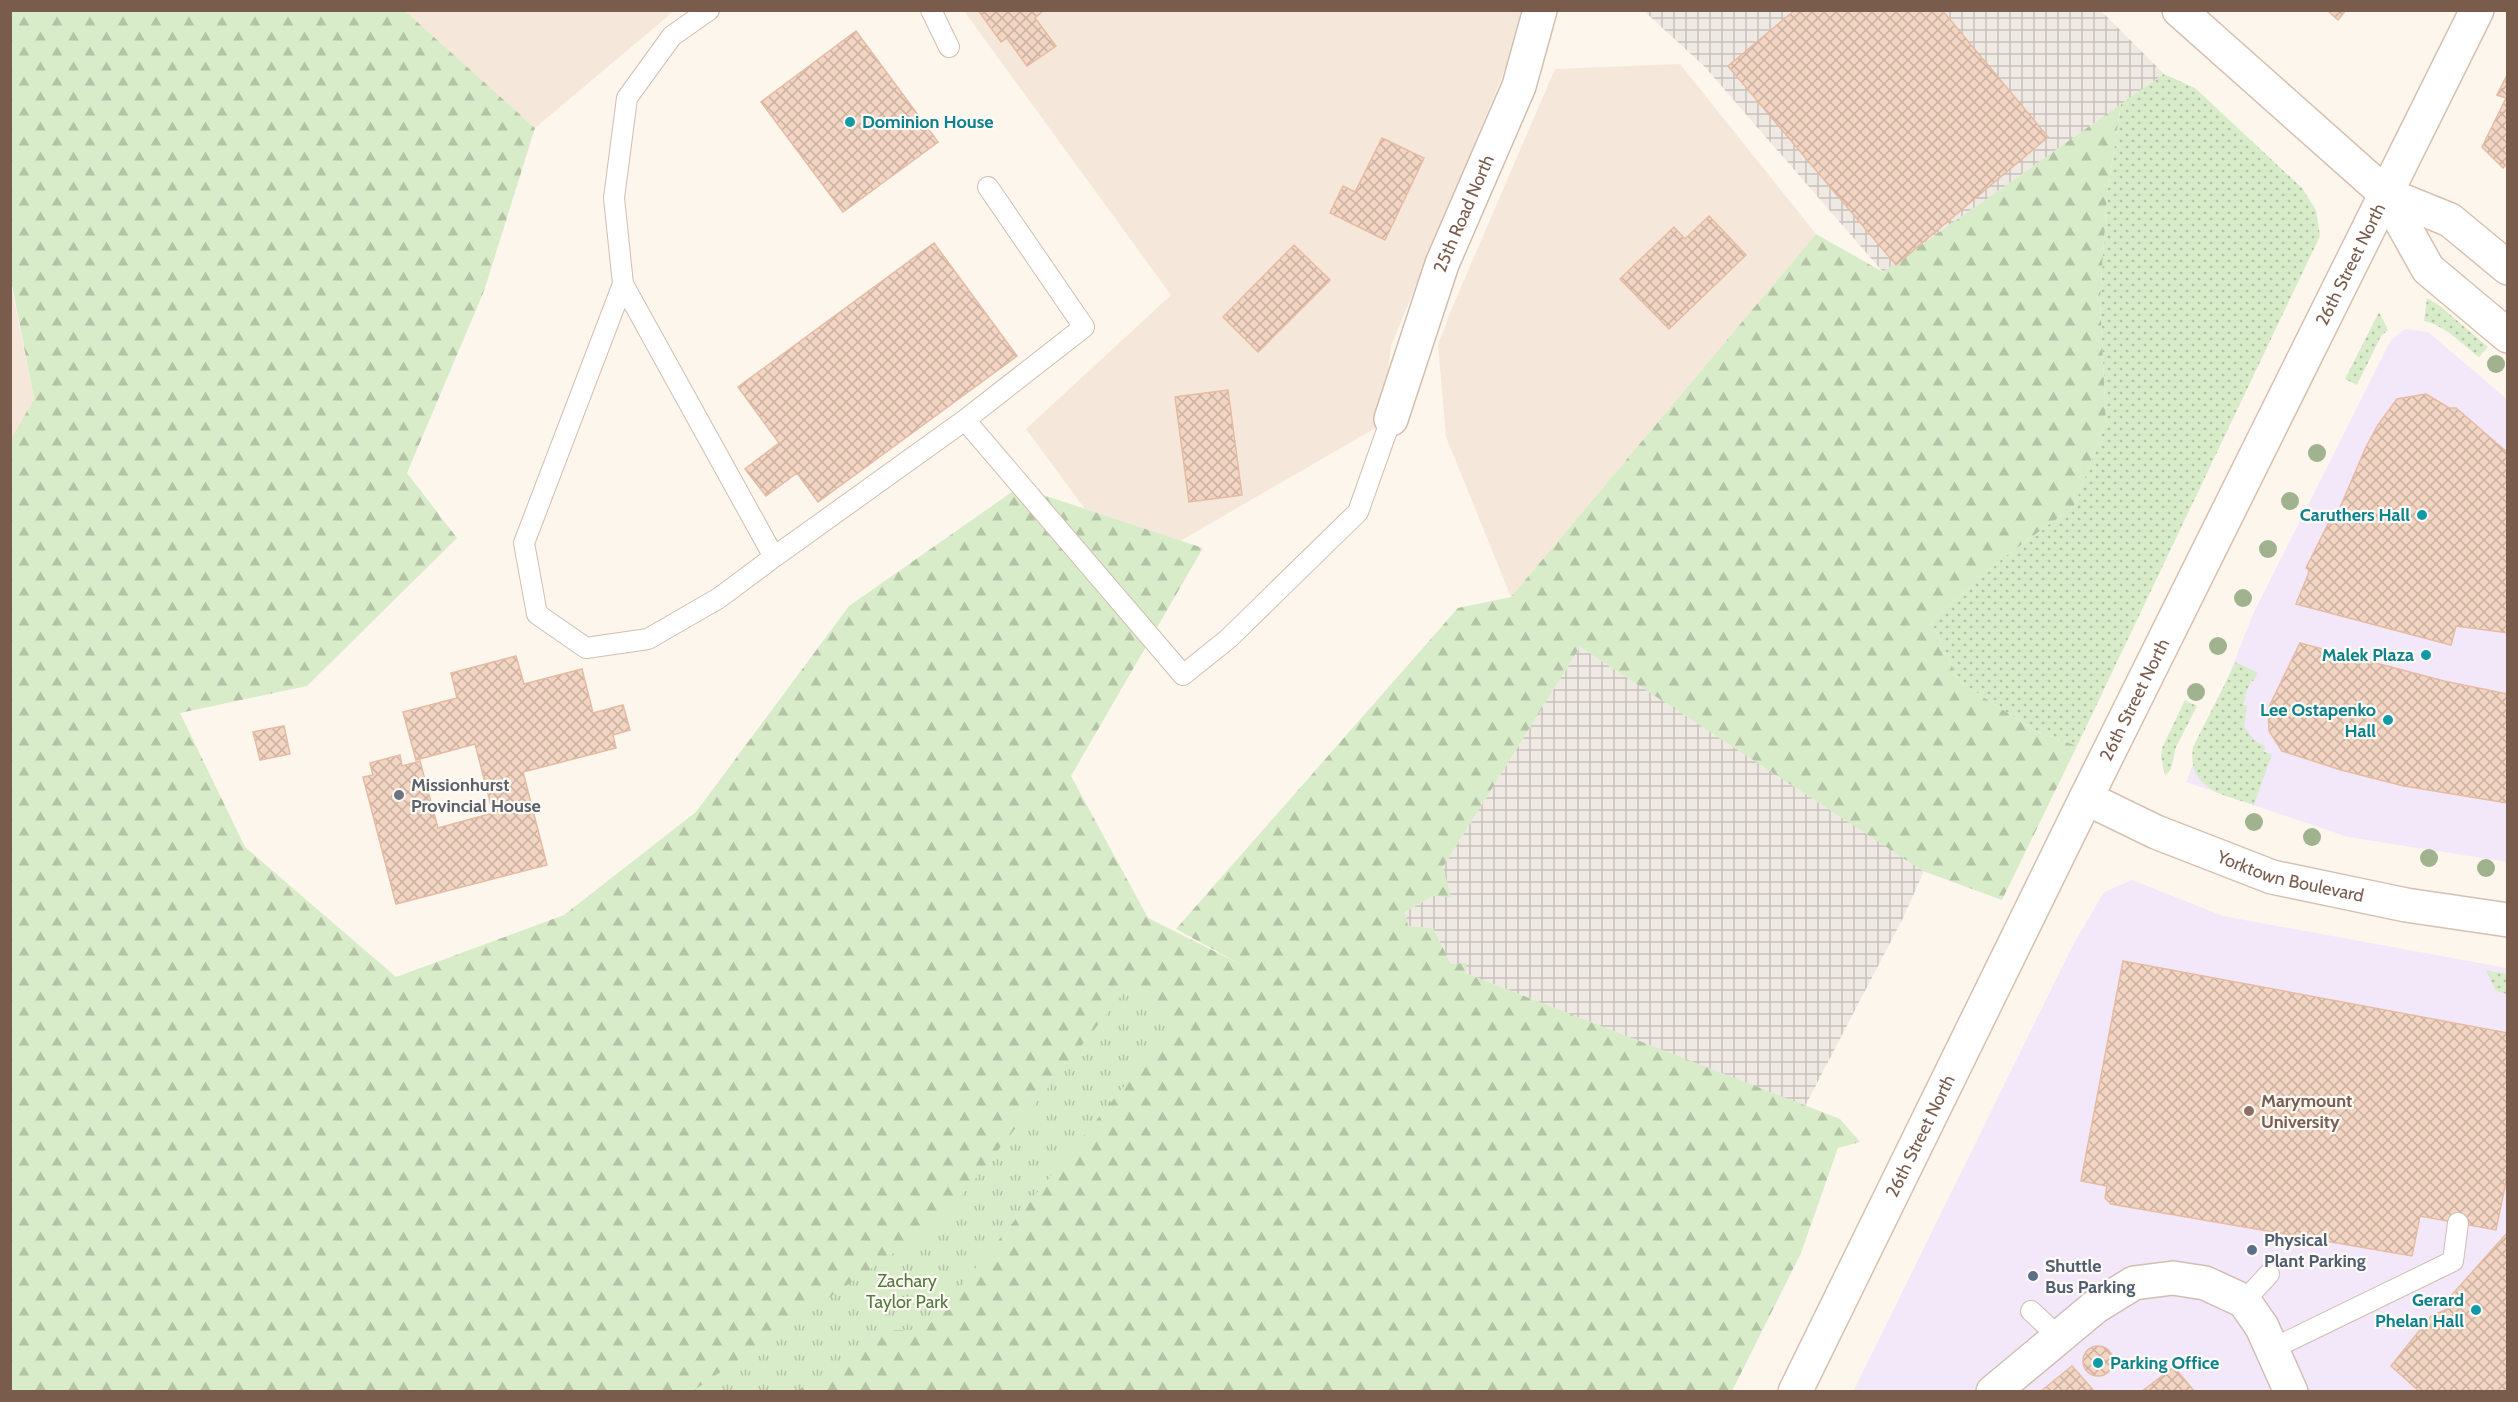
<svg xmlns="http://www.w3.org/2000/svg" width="2518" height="1402" font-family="Cabin,sans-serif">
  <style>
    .residential { fill: #f5e8da }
    .industrial { fill: url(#industrial-grid) }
    .education { fill: #f3e8fa }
    .grass { fill: url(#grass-dots) }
    .forest { fill: url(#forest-firs) }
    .park { fill: url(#park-tufts) }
    .building { fill: url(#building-cross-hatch); stroke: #e6bba3; stroke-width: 1.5 }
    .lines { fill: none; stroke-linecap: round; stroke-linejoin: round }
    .lane-casing { stroke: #d1beb0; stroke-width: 22 }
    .street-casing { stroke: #d1beb0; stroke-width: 36 }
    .secondary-casing { stroke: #d6c0b0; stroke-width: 36 }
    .lane { stroke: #fff; stroke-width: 20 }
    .street { stroke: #fff; stroke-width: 33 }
    .secondary { stroke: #fff; stroke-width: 33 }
    .tree { fill: #a0b28e }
    .culture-dot { fill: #0f9aa8; stroke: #fffaf3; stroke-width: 2 }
    .worship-dot { fill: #6b7280; stroke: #fffaf3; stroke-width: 2 }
    .education-dot { fill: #8d6e63; stroke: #fffaf3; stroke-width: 2 }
    .service-dot { fill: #5c6f8a; stroke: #fffaf3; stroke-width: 2 }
    .labels { text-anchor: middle; stroke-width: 4.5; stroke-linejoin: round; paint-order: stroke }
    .culture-label { font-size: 18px; font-weight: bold; fill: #0d838f; stroke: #fffaf3; text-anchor: end }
    .street-label { font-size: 18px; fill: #7a5c4d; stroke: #fffaf3 }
    .worship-label { font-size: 18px; font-weight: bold; fill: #5b616d; stroke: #fffaf3; text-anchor: start }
    .education-label { font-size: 18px; font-weight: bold; fill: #785e54; stroke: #fffaf3; text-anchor: start }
    .service-label { font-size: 18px; font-weight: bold; fill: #4e5e75; stroke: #fffaf3; text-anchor: start }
    .park-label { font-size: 18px; fill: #537a41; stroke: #fffaf3 }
  </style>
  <defs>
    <pattern id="industrial-grid" width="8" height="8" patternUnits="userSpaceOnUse" patternTransform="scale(1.5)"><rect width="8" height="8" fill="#efe9e4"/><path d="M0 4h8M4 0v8" fill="none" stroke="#c7c0bb"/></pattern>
    <pattern id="grass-dots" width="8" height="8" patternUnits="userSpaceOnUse" patternTransform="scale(1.5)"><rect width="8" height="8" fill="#d8ecc9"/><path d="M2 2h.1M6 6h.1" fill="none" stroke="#b4c2a5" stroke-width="1.8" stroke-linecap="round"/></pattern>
    <pattern id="forest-firs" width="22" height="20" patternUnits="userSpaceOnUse" patternTransform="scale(1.5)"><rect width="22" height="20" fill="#d8ecc9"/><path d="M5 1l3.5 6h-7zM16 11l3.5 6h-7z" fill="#b4c2a5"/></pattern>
    <pattern id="park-tufts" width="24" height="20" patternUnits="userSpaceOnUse" patternTransform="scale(1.5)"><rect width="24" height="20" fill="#d8ecc9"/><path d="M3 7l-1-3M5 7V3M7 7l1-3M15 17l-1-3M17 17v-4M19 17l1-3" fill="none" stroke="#b4c2a5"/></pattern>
    <pattern id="building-cross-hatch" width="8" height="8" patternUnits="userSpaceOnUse" patternTransform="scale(1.5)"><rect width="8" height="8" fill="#f3d5c3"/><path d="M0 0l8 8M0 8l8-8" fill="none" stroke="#cab0a1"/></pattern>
  </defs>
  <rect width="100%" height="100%" fill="#fdf6ec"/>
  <path class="residential" d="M 405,11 L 674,11 L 535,128 Z
    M 964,11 L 1529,11 L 1391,346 L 1385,399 L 1391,419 L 1130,570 L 1026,429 L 1171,295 Z
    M 1680,64 L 1816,234 L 1511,597 L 1446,437 L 1438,345 L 1452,308 L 1555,69 Z
    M 10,280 L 34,399 L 11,441 L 10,441 Z"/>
  <path class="industrial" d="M 1644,11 L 2101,11 L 2164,74 L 1883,272 L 1705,67 Z
    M 1580,647 L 1924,871 L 1903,918 L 1805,1106 L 1465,973 L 1451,964 L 1433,928 L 1407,926 L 1405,912 L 1433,896 L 1443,867 Z"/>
  <path class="education" d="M 2405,329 L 2428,332 L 2507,399 L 2507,862 L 2348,837 L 2186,782 L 2254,612 L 2391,340 Z
    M 2132,880 L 2223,916 L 2507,968 L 2507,1391 L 1853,1392 L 2072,947 L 2104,892 Z"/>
  <path class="grass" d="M 2164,74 L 2195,88 L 2302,188 L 2316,210 L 2320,236 L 2077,746 L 2035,731 L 1959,681 L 1931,621 L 2003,558 L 2074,506 L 2106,422 L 2100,300 L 2107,195 L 2121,104 Z
    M 2427,298 L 2440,306 L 2488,347 L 2479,357 C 2463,345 2445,325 2424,321 Z
    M 2379,312 L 2388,330 L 2381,336 L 2357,385 L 2345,379 Z
    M 2236,662 L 2258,673 L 2253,681 L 2251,681 L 2245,695 L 2246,697 L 2243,704 L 2247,706 L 2244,727 L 2255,741 L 2265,746 L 2264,752 L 2272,754 L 2254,805 C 2222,794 2187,790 2193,747 Z
    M 2185,700 L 2197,706 L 2176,747 L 2171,769 L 2165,776 L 2161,756 L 2162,748 Z
    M 2486,970 L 2507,974 L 2507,994 L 2496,991 Z"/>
  <path class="forest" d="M 10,11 L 405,11 L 535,128 L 484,291 L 407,473 L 457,538 L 307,686 L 180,713 L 245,847 L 396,977 L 564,915 L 696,812 L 849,606 L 1019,487 L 1203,548 L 1071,776 L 1148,918 L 1242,965 L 1176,929 L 1458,608 L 1511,597 L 1816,234 L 1883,272 L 2121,104 L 2107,195 L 2100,300 L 2106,422 L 2074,506 L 2003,558 L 1931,621 L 1959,681 L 2035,731 L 2077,746 L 2002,900 L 1923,871 L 1580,647 L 1443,867 L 1451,897 L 1433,896 L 1405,912 L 1408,926 L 1433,928 L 1451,964 L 1467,963 L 1465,973 L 1840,1119 L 1860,1142 L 1838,1148 L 1801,1253 L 1732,1391 L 11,1391 L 10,441 L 34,399 L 11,280 Z"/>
  <path class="park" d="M 1129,986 L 1175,1024 L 925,1330 L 884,1330 L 797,1391 L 693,1391 L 942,1220 Z"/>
  <path class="building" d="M 978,10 L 1044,10 L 1035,18 L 1056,46 L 1027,66 L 1007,38 L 1001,42 Z
    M 1795,10 L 1942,10 L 2048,137 L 1896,265 L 1728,66 Z
    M 2327,10 L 2346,10 L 2338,20 Z
    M 856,31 L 938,142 L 843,212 L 761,102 Z
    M 2508,73 L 2508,163 L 2503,168 L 2482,147 L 2506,98 L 2497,95 Z
    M 1382,138 L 1424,158 L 1385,240 L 1330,213 L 1343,186 L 1355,192 Z
    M 1709,216 L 1746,255 L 1669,329 L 1620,279 L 1674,227 L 1685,239 Z
    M 934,243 L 1017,356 L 818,502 L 797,473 L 766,496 L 745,469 L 779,443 L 738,387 Z
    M 1294,245 L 1330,280 L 1258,352 L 1223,317 Z
    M 1228,390 L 1242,495 L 1189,502 L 1175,397 Z
    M 2426,394 L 2449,408 L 2456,408 L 2508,453 L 2508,633 L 2456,626 L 2451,645 L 2296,604 L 2308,575 L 2309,570 L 2306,568 L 2328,524 L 2333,524 L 2366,447 L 2378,425 L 2397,399 Z
    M 2300,643 L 2444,681 L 2508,694 L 2508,803 L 2404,786 L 2341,770 L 2282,751 L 2269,731 L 2268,709 Z
    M 516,656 L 524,684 L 582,669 L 593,713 L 623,705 L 630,730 L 613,735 L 616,748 L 523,772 L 547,865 L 396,904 L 363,777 L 373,775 L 370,763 L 400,755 L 402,766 L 420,761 L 438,828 L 493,813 L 475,744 L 416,760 L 403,712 L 457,698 L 451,673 Z
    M 284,726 L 290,754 L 260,760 L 253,732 Z
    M 2123,961 L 2508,1033 L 2508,1172 L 2496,1230 L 2420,1216 L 2412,1256 L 2111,1204 L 2105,1198 L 2107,1186 L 2081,1181 Z
    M 2508,1232 L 2508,1392 L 2420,1392 L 2391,1366 L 2431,1316 L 2459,1304 L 2449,1298 Z
    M2083 1361a15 15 0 1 1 30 0a15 15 0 1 1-30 0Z
    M 2072,1366 L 2095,1392 L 2040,1392 Z
    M 2174,1367 L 2195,1392 L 2141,1392 Z"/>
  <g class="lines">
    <g class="lane-casing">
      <path id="lane" d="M 931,10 L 949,47
        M 623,284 L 524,543 L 537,614 L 586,648 L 648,639 L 719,598 L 774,557 L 623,284 L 614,198 L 627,98 L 672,36 L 709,10
        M 965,420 L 1183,675 L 1228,639 L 1358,512 L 1391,419
        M 774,557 L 965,420 L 1084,327 L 988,187
        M 2244,1301 L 2269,1274
        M 2031,1311 L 2059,1337
        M 2272,1349 L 2453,1261 L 2458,1223"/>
    </g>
    <g class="street-casing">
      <g id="street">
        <path id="s1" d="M 1391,419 L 1442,264 L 1519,86 L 1540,10"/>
        <path d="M 1993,1392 L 2095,1307 L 2134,1283 L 2173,1278 L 2205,1283 L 2244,1301 L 2262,1327 L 2291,1392"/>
      </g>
    </g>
    <g class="secondary-casing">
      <g id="secondary">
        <path d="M 2179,10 L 2386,194 L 2428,269 L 2508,336"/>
        <path d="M 2386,194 L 2450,220 L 2508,268"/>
        <path id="s2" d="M 2086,798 L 2156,832 L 2272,877 L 2406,905 L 2508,920"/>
        <path id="s3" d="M 1795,1392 L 2086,798 L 2477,10"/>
      </g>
    </g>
    <use href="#lane" class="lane"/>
    <use href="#street" class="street"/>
    <use href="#secondary" class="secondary"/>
  </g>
  <g class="tree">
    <circle cx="2496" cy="364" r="9"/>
    <circle cx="2317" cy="453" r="9"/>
    <circle cx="2290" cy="501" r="9"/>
    <circle cx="2268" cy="549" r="9"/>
    <circle cx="2243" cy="598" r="9"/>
    <circle cx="2218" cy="646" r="9"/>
    <circle cx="2196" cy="692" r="9"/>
    <circle cx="2254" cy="822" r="9"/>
    <circle cx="2312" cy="837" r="9"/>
    <circle cx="2429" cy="858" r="9"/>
    <circle cx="2486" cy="868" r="9"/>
  </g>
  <g class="culture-dot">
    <circle cx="850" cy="122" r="6"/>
    <circle cx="2422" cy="515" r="6"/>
    <circle cx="2426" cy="655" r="6"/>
    <circle cx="2388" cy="720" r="6"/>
    <circle cx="2476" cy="1310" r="6"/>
    <circle cx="2098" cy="1363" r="6"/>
  </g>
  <circle class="worship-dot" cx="399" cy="795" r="6"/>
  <circle class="education-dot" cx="2249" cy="1111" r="6"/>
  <g class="service-dot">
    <circle cx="2252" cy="1250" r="6"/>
    <circle cx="2033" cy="1276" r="6"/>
  </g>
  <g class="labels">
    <g class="culture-label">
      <text x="862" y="128" text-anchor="start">Dominion House</text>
      <text x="2410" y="521">Caruthers Hall</text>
      <text x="2414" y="661">Malek Plaza</text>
      <text x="2376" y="716">Lee Ostapenko<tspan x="2376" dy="21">Hall</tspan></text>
      <text x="2464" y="1306">Gerard<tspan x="2464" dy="21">Phelan Hall</tspan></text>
      <text x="2110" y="1369" text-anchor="start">Parking Office</text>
    </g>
    <g class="street-label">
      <text dy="6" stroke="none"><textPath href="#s1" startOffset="218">25th Road North</textPath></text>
      <text dy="6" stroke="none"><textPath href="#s3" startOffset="1257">26th Street North</textPath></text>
      <text dy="6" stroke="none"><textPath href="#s3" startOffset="771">26th Street North</textPath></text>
      <text dy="6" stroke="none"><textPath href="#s2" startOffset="220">Yorktown Boulevard</textPath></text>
      <text dy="6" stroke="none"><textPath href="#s3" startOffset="285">26th Street North</textPath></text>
    </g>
    <g class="worship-label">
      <text x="411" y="791">Missionhurst<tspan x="411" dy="21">Provincial House</tspan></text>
    </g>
    <g class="education-label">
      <text x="2261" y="1107">Marymount<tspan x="2261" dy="21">University</tspan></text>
    </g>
    <g class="service-label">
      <text x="2264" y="1246">Physical<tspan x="2264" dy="21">Plant Parking</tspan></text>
      <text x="2045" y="1272">Shuttle<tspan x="2045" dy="21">Bus Parking</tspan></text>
    </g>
    <g class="park-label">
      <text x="907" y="1287">Zachary<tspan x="907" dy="21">Taylor Park</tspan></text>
    </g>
  </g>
  <rect width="2518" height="1402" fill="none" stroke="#7a5c4d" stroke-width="24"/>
</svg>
